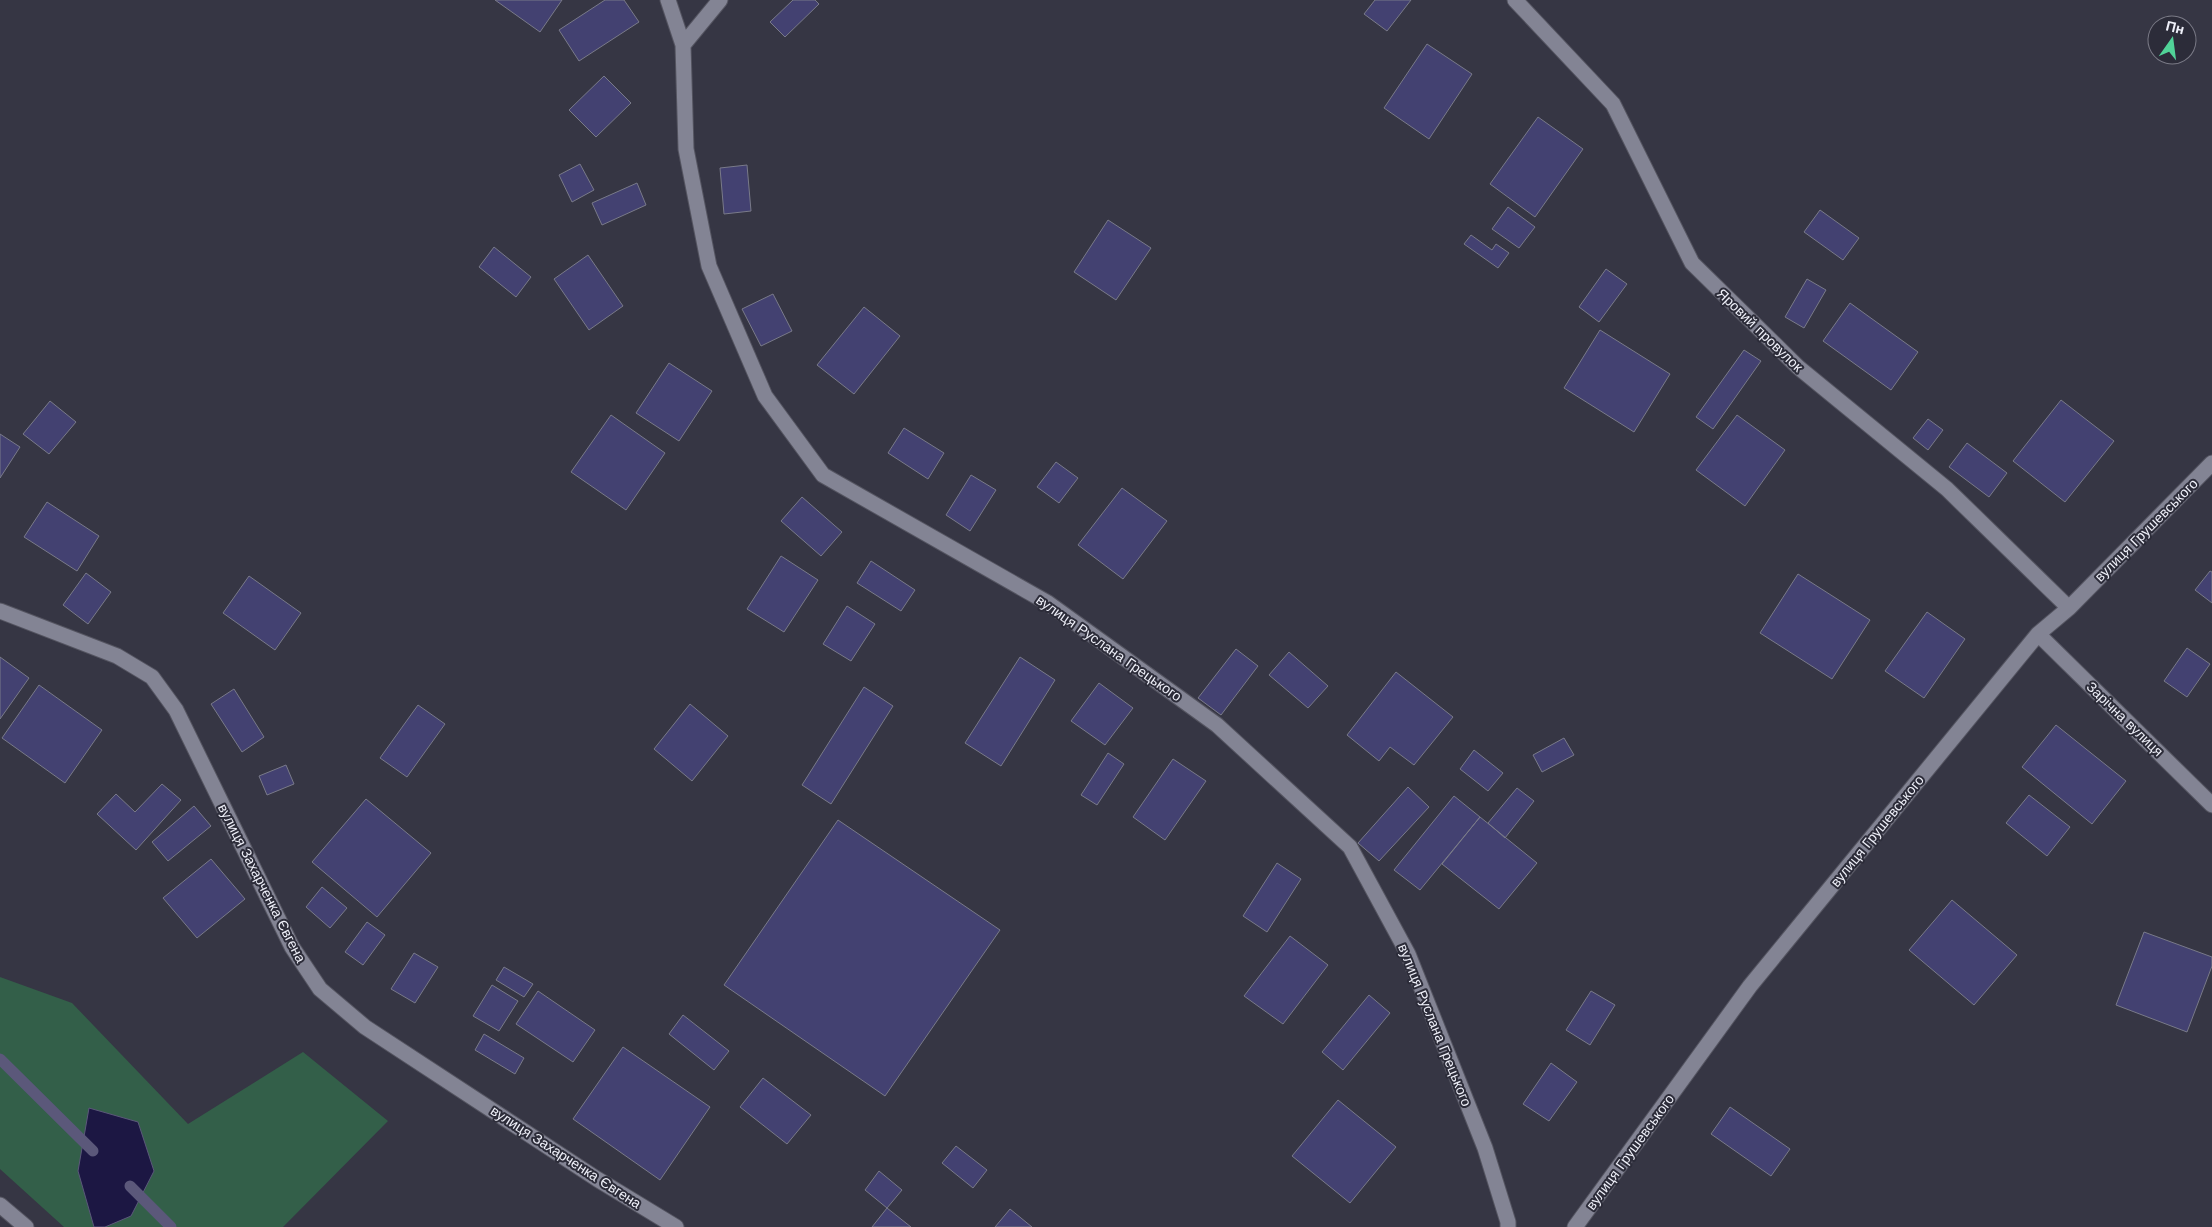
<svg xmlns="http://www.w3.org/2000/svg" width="2212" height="1227" font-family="'Work Sans',sans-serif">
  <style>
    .green { fill: #335f49 }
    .water { fill: #1c1743; stroke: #5b587a }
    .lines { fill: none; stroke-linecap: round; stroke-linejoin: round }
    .stream { stroke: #5b587a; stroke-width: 11 }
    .building { fill: #434171; stroke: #797a89 }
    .minor-casing { stroke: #545460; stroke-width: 17 }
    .minor { stroke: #838494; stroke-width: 15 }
    .labels { text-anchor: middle; stroke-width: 4; stroke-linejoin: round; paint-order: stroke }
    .street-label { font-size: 14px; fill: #eff0f9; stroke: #2c2c39 }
  </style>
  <rect width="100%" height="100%" fill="#363644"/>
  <path class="green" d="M 0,977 L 72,1003 L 188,1124 L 303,1052 L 388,1121 L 283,1227 L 64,1227 L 0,1169 Z"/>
  <path class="water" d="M 89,1108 L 138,1122 L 154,1171 L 131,1216 L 105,1227 L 94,1227 L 78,1171 Z"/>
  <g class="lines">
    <path class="stream" d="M 0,1059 L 93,1151
      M 130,1186 L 171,1227"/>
  </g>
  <path class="building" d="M 495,0 L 562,0 L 540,32 Z
    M 605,0 L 624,0 L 639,22 L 579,61 L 559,30 Z
    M 793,0 L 815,0 L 819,4 L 785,37 L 770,22 Z
    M 1375,0 L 1411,0 L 1387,31 L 1364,14 Z
    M 1427,44 L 1472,74 L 1429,139 L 1384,108 Z
    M 604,76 L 631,103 L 596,137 L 569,110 Z
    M 1538,117 L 1583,149 L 1535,217 L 1490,184 Z
    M 580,164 L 594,190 L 572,202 L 559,175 Z
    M 747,165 L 751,211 L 724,214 L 720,168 Z
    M 637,183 L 646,205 L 602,225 L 592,203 Z
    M 1508,207 L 1535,227 L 1519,248 L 1492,229 Z
    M 1820,210 L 1859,238 L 1843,260 L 1804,232 Z
    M 1108,220 L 1151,248 L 1116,300 L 1074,272 Z
    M 1471,235 L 1492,250 L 1496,244 L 1509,253 L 1498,268 L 1464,244 Z
    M 494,247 L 531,277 L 516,297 L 479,267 Z
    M 588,255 L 623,306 L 589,330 L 554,279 Z
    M 1606,269 L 1627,284 L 1599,322 L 1579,307 Z
    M 1807,279 L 1826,290 L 1804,328 L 1785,317 Z
    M 773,294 L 792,331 L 761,346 L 742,309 Z
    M 1850,303 L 1918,352 L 1891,390 L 1823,341 Z
    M 864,307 L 900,336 L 854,394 L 817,365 Z
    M 1600,330 L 1670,374 L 1634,432 L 1564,388 Z
    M 1744,350 L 1761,361 L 1713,429 L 1696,417 Z
    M 669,363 L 712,391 L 679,441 L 636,413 Z
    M 2061,400 L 2114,441 L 2065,502 L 2013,461 Z
    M 50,401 L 76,422 L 49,454 L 23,434 Z
    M 611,415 L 665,453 L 626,510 L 571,472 Z
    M 1737,415 L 1785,450 L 1745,506 L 1696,470 Z
    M 1928,419 L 1943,430 L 1928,450 L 1913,438 Z
    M 904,428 L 944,453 L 928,479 L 888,453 Z
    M 0,434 L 20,447 L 0,478 Z
    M 1967,443 L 2007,473 L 1989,497 L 1949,467 Z
    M 1056,462 L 1078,478 L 1059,503 L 1037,487 Z
    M 971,475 L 996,490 L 970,531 L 946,515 Z
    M 1122,488 L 1167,521 L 1123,579 L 1078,545 Z
    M 802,497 L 842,532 L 821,556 L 781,521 Z
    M 47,502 L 99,536 L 77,571 L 24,537 Z
    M 781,556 L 818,580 L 784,632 L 747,609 Z
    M 871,561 L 915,590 L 901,611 L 857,583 Z
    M 2210,571 L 2212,572 L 2212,603 L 2195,590 Z
    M 86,573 L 111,592 L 88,624 L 63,605 Z
    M 1798,574 L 1870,620 L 1832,679 L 1760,633 Z
    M 249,576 L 301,613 L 275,650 L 223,613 Z
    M 847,606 L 875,624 L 851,661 L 823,644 Z
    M 1927,612 L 1965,639 L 1924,698 L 1885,671 Z
    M 2187,648 L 2210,664 L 2187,697 L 2164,681 Z
    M 1236,649 L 1258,666 L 1221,715 L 1198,698 Z
    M 1289,652 L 1328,686 L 1308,708 L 1269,675 Z
    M 0,657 L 29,678 L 0,719 Z
    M 1020,657 L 1055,680 L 1001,766 L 965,743 Z
    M 1396,672 L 1453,717 L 1414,765 L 1390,747 L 1379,761 L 1347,735 Z
    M 1099,683 L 1133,708 L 1105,745 L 1071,721 Z
    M 39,685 L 102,730 L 65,783 L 2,738 Z
    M 864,687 L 893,706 L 831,804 L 802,785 Z
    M 234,689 L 264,737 L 242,752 L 211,704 Z
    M 690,704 L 728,736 L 692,781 L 654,749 Z
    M 418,705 L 445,724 L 407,777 L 380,758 Z
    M 2056,725 L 2126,781 L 2092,824 L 2022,767 Z
    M 1564,738 L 1574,755 L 1542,772 L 1533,755 Z
    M 1474,750 L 1503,773 L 1488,791 L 1460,769 Z
    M 1108,753 L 1124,764 L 1097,805 L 1081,795 Z
    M 1173,759 L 1206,781 L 1165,840 L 1133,817 Z
    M 286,765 L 294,784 L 267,795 L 259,776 Z
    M 162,784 L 181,800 L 136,850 L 97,814 L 116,794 L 135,812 Z
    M 1408,787 L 1429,807 L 1379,861 L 1358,843 Z
    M 1517,788 L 1534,801 L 1505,838 L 1488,823 Z
    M 2029,795 L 2070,827 L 2047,856 L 2006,823 Z
    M 1454,796 L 1480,817 L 1420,890 L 1394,870 Z
    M 366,799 L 431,853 L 377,917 L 312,862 Z
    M 194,806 L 211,826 L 168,861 L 152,842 Z
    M 1480,817 L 1537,863 L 1499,909 L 1442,864 Z
    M 838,820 L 1000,930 L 885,1096 L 724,985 Z
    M 211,859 L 245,899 L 197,938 L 163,898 Z
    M 1277,863 L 1301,879 L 1267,932 L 1243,916 Z
    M 322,887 L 347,908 L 330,928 L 306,907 Z
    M 1952,900 L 2017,955 L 1974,1005 L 1909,950 Z
    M 367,922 L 385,935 L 363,965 L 345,952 Z
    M 2144,932 L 2212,957 L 2212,966 L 2187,1032 L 2116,1005 Z
    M 1290,936 L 1328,965 L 1283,1024 L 1244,996 Z
    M 414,953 L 438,967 L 415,1003 L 391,989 Z
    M 504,967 L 533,984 L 524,997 L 496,980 Z
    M 492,985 L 518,1001 L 499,1031 L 473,1016 Z
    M 538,991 L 595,1030 L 573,1062 L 516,1024 Z
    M 1591,991 L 1615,1005 L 1590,1045 L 1566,1030 Z
    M 1369,995 L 1390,1013 L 1343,1070 L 1322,1052 Z
    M 683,1015 L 729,1051 L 714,1070 L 669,1034 Z
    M 484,1034 L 524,1058 L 515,1074 L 475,1050 Z
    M 623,1047 L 710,1107 L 660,1180 L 573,1119 Z
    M 1551,1063 L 1577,1082 L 1549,1121 L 1523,1104 Z
    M 763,1078 L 811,1115 L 787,1144 L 740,1107 Z
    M 1338,1100 L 1396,1147 L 1350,1203 L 1292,1156 Z
    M 1730,1107 L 1790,1149 L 1771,1176 L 1711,1134 Z
    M 956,1146 L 987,1170 L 973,1188 L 942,1163 Z
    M 879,1171 L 902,1190 L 887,1208 L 865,1190 Z
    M 887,1208 L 911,1227 L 872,1227 Z
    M 1010,1209 L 1032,1227 L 995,1227 Z"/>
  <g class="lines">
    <g class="minor-casing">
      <path id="minor" d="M 668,0 L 683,45 L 686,149 L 709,266 L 765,396 L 823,475 L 1048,603 L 1217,725 L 1350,847 L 1408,954 L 1485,1148 L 1508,1222 L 1508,1227
        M 1515,0 L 1613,104 L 1692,263 L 1798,367 L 1947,489 L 2069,608
        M 683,45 L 720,0
        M 0,611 L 117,656 L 152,677 L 176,710 L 292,947 L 320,989 L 365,1027 L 597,1179 L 676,1227
        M 2038,634 L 2212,805
        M 0,1205 L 26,1227
        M 1575,1227 L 1750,986 L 2038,634 L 2069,608 L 2212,463"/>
    </g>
    <use href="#minor" class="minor"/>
  </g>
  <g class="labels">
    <g class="street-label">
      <text transform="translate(1760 330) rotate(44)" y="5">Яровий провулок</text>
      <text transform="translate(2146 530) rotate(-45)" y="5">вулиця Грушевського</text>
      <text transform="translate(1109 648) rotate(35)" y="5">вулиця Руслана Грецького</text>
      <text transform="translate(2125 719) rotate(44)" y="5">Зарічна вулиця</text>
      <text transform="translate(1877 831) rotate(-51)" y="5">вулиця Грушевського</text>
      <text transform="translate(262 883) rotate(63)" y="5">вулиця Захарченка Євгена</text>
      <text transform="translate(1435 1025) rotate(68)" y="5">вулиця Руслана Грецького</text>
      <text transform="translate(1630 1152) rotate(-54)" y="5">вулиця Грушевського</text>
      <text transform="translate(566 1157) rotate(33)" y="5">вулиця Захарченка Євгена</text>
    </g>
  </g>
  <g transform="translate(2172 40) rotate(14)"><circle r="24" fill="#2c2c39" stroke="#7a7a86"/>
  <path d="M0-4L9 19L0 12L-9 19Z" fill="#51d398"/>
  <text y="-8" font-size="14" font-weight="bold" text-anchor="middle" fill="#eff0f9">Пн</text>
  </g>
</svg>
